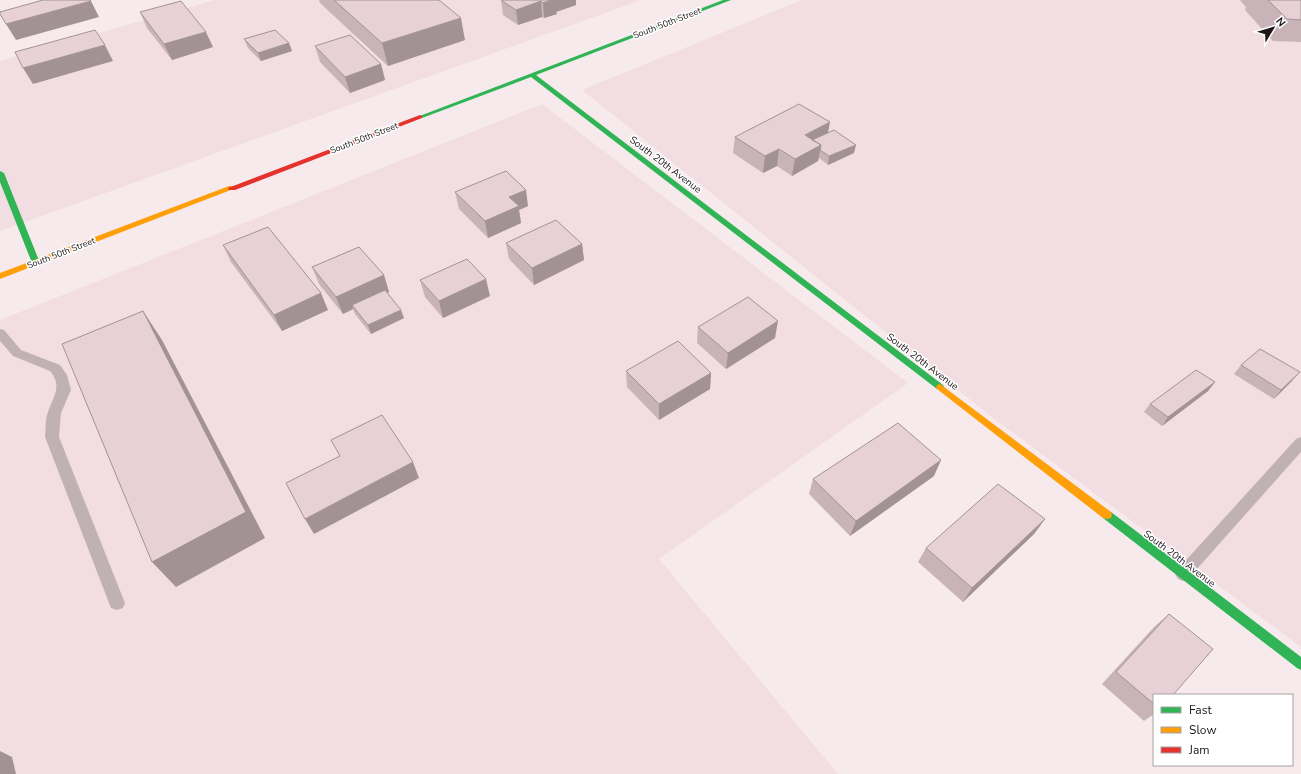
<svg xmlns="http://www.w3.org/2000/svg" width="1301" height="774" font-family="'Nunito Sans',sans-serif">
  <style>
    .built { fill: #f2dde2 }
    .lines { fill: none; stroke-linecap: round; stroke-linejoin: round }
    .lane { fill: #c0b1b5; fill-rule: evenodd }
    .fast { fill: #30b455; fill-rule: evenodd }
    .slow { fill: #ff9f0a; fill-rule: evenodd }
    .jam { fill: #e5322d; fill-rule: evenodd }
    .wall { fill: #c7b3b8 }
    .shaded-wall { fill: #a29296 }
    .building { fill: #e7d0d6; stroke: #a29296 }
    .labels { text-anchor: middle; stroke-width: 3; stroke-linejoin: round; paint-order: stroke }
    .far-street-label { font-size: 9px; fill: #1d1617; stroke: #fff }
    .street-label { font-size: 10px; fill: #1d1617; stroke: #fff }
  </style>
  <rect width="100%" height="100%" fill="#f6eaed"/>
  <path class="built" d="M 215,0 L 641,0 L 0,231 L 0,61 Z
    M 802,0 L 1301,0 L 1301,647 L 992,417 L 582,90 Z
    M 542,104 L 908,383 L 659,559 L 838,774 L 0,774 L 0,320 Z"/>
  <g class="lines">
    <path class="lane" d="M 0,329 L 4,330 L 21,350 L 60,365 L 67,375 L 71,390 L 61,413 L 59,437 L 125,603 L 123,608 L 117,610 L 111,608 L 45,437 C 46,429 45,419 48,412 C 53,397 63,386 50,371 L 13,356 L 0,341 Z
      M 1301,437 L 1301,452 L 1188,579 L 1183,581 L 1178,579 L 1175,574 L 1178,569 L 1296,439 Z"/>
    <path class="fast" d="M 723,0 L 731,0 L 536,75 L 943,385 L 944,387 L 943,389 L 937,389 L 531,77 L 422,118 L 417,117 Z
      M 0,171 L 4,173 L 40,263 L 39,265 L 36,266 L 32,263 L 0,182 Z
      M 1107,511 L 1111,512 L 1301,657 L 1301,670 L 1297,668 L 1103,518 L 1102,515 L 1103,512 Z"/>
    <path class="slow" d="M 229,186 L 235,186 L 236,188 L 0,279 L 0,273 Z
      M 940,384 L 1111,512 L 1112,515 L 1111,518 L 1107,519 L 1103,518 L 937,389 L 936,387 L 937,385 Z"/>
    <path class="jam" d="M 420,115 L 422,116 L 422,118 L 235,190 L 229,190 L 228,188 Z"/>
  </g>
  <path class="wall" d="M 319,0 L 439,0 L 465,40 L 388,66 L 320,3 Z
    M 501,0 L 576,0 L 576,5 L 556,12 L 557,14 L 544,18 L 542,17 L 518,25 L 503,15 Z
    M 1240,0 L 1301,0 L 1301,42 L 1273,41 L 1245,10 L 1246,7 Z
    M 140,12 L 213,47 L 172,60 L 147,28 Z
    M 244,39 L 289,43 L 292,51 L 261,61 L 248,48 Z
    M 315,46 L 381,64 L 385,80 L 350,93 L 320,62 Z
    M 828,133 L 854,153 L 828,165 L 819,158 L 818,161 L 792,176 L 777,166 L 763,173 L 733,153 L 735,137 Z
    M 455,192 L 528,206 L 519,210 L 521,223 L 488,238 L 459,209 Z
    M 506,243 L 582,244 L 584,260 L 534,285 L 509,259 Z
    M 223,245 L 328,310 L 282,331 L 231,262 Z
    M 312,267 L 384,275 L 389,292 L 387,293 L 404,318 L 371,334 L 355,314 L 353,309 L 343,314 L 319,284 Z
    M 420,280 L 490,296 L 443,318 L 425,297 Z
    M 698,327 L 775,338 L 726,369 L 697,343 Z
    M 1241,365 L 1300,372 L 1274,399 L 1234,374 Z
    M 626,371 L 711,373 L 710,389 L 659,420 L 627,387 Z
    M 1215,382 L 1208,391 L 1162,426 L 1144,412 L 1150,404 Z
    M 934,476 L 850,536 L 809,494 L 813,479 Z
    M 1045,519 L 1034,534 L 963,602 L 918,562 L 926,548 Z
    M 1169,614 L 1154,695 L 1154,714 L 1144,721 L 1102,684 L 1154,627 Z"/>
  <path class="shaded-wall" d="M 551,0 L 576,0 L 576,5 L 556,12 L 557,14 L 544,18 L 543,3 Z
    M 91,1 L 99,17 L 16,40 L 6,24 Z
    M 541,1 L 542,17 L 518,25 L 516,10 Z
    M 461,18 L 465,40 L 388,66 L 382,43 Z
    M 206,32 L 213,47 L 172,60 L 164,44 Z
    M 289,43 L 292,51 L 261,61 L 258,53 Z
    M 105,45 L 113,61 L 33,84 L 23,68 Z
    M 381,64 L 385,80 L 350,93 L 345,77 Z
    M 830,122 L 827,138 L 808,141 L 805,135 Z
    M 821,145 L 818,161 L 792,176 L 795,159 Z
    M 856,145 L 854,153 L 828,165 L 829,156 Z
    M 779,149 L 777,166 L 763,173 L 765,156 Z
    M 526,190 L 528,206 L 519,210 L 521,223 L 488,238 L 485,221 L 509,197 Z
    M 582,244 L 584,260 L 534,285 L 532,268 Z
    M 384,275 L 389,292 L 354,308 L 352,305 L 353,309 L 343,314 L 336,297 Z
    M 486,279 L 490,296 L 443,318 L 439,301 Z
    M 321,293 L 328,310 L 282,331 L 274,315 Z
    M 401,310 L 404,318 L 371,334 L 368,325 Z
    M 143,311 L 162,340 L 265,538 L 176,587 L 152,562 Z
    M 778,321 L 775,338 L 726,369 L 728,353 Z
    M 1300,372 L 1292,381 L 1274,399 L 1281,390 Z
    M 711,373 L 710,389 L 659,420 L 659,404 Z
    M 1215,382 L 1208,391 L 1162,426 L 1168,417 Z
    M 941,460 L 934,476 L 850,536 L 856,521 Z
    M 413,462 L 419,478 L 314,534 L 305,519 Z
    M 1045,519 L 1034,534 L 963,602 L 972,588 Z
    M 0,751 L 12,757 L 16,774 L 0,774 Z"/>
  <path class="building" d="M 43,0 L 90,0 L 91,1 L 6,24 L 0,14 L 0,12 Z
    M 334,0 L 439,0 L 461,18 L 382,43 Z
    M 501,0 L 551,0 L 543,3 L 541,1 L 516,10 Z
    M 1268,0 L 1301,0 L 1301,20 L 1287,19 Z
    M 181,1 L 206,32 L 164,44 L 140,12 Z
    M 95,30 L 105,45 L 23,68 L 15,52 Z
    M 275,30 L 289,43 L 258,53 L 244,39 Z
    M 350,35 L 381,64 L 345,77 L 315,46 Z
    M 799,104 L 830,122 L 805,135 L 821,145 L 795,159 L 779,149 L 765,156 L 735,137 Z
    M 834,130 L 856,145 L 829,156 L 820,150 L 821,145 L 812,140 Z
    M 506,171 L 526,190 L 509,197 L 519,206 L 485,221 L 455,192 Z
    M 556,220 L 582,244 L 532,268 L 506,243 Z
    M 268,227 L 321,293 L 274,315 L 223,245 Z
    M 359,247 L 384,275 L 336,297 L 312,267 Z
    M 467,259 L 486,279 L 439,301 L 420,280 Z
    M 385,290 L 401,310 L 368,325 L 352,305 Z
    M 748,297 L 778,321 L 728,353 L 698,327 Z
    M 143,311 L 246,512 L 152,562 L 62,344 Z
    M 678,341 L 711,373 L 659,404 L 626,371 Z
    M 1260,349 L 1300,372 L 1281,390 L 1241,365 Z
    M 1196,370 L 1215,382 L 1168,417 L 1150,404 Z
    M 382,415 L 413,462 L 305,519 L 286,483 L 340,456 L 331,440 Z
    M 898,423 L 941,460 L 856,521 L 813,479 Z
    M 998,484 L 1045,519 L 972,588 L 926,548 Z
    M 1169,614 L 1213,649 L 1173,695 L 1154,695 L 1154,704 L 1116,672 Z"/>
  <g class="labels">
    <g class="far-street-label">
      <text transform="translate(667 23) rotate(-21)" y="3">South 50th Street</text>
      <text transform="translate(364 138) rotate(-21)" y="3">South 50th Street</text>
      <text transform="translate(61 253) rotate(-21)" y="3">South 50th Street</text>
    </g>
    <g class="street-label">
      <text transform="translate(666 164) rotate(37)" y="4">South 20th Avenue</text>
      <text transform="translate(923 361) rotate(37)" y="4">South 20th Avenue</text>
      <text transform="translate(1180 558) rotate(37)" y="4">South 20th Avenue</text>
    </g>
  </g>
  <rect x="1153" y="694" width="140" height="72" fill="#ffffff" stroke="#a5a2a2"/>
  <rect x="1161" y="707" width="20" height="6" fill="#30b455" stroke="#a5a2a2"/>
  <text x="1189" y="714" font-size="12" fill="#1d1617">Fast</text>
  <rect x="1161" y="727" width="20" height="6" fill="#ff9f0a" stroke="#a5a2a2"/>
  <text x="1189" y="734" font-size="12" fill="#1d1617">Slow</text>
  <rect x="1161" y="747" width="20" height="6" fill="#e5322d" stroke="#a5a2a2"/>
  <text x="1189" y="754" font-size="12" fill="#1d1617">Jam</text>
  <g transform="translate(1273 28) rotate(52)" stroke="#ffffff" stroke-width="3" paint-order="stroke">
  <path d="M0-3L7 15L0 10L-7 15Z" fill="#1d1617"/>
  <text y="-6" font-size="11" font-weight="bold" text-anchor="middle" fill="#1d1617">N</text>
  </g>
</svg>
